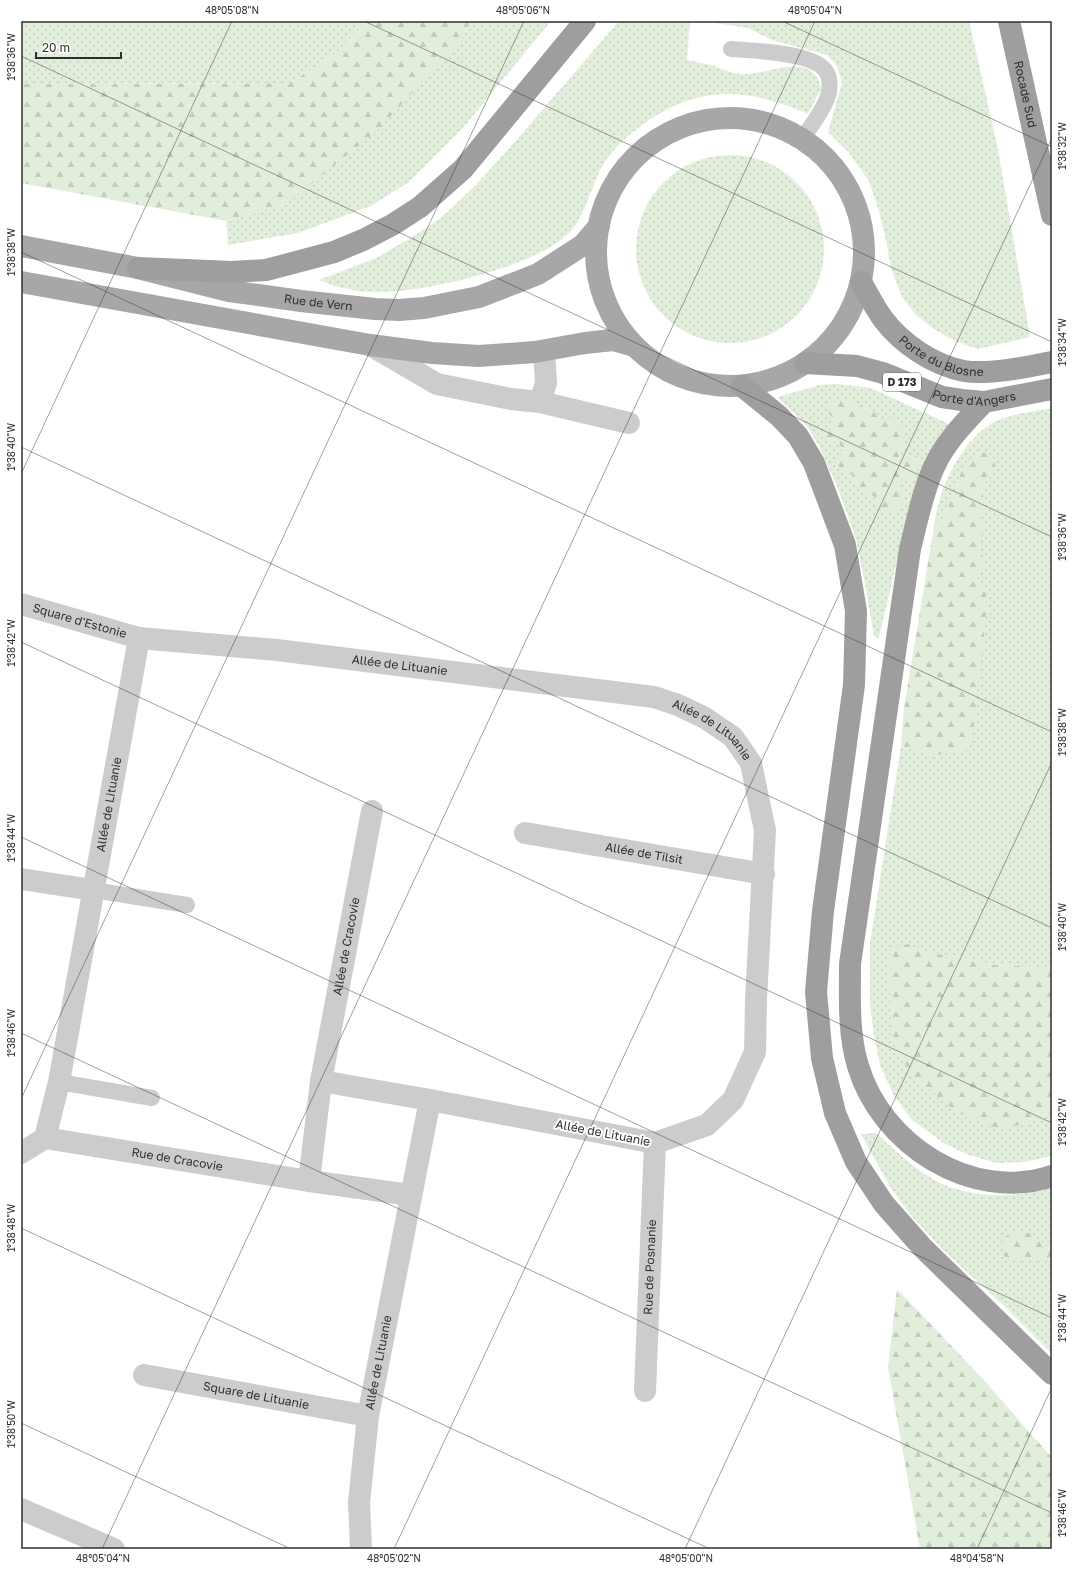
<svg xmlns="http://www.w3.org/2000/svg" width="1073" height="1570" font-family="'Golos Text',sans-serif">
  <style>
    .grass { fill: url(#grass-dots); fill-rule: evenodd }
    .forest { fill: url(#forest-firs) }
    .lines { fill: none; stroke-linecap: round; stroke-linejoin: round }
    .service { stroke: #ccc; stroke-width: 16 }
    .minor { stroke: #ccc; stroke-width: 22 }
    .primary { stroke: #a7a7a7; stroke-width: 22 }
    .trunk { stroke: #9e9e9e; stroke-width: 22 }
    .ticks { fill: none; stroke: #2f2f2f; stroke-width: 1; stroke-opacity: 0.45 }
    .labels { text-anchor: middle; stroke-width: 4; stroke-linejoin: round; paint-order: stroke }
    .shield { fill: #fff; stroke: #6d6d6d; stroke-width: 1 }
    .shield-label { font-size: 11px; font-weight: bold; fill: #2f2f2f }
    .street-label { font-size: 12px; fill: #2f2f2f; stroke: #fff }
    .neatline { fill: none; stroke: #2f2f2f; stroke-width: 1.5 }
    .ticks-label { font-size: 10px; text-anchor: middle; fill: #2f2f2f }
  </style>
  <defs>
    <pattern id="grass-dots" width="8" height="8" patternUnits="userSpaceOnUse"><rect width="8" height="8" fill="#e2eedc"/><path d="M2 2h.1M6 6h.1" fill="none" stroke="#c2ccbd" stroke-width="1.8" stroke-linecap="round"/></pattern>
    <pattern id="forest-firs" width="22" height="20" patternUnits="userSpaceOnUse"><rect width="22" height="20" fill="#e2eedc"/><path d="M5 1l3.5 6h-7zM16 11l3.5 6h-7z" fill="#c2ccbd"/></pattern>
  </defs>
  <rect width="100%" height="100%" fill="#fff"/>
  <path class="grass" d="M 21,21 L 367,21 L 336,53 L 290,83 L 21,84 Z
    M 471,21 L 551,21 L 462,129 L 409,182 L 371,206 L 298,233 L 228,245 L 226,221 L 286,204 L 461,40 Z
    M 619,21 L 969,21 L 998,149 L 1030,337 L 978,349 L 955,341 L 934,329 L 916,315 L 902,297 L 891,269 L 886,240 L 879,211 L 869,181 L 850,154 L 828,132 L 842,83 L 837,66 L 827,55 L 772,40 L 748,28 L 715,23 L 690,22 L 687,60 C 696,62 705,63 714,66 C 725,70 735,75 747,74 C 765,74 803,55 817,77 C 819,80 820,85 821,89 L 808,114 C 748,88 701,84 645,123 C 630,134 615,146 604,163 C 592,183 585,217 569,233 C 535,267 433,290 384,292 C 363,293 338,289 319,280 L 376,258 L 409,239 L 441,218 L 476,185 L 513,144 Z
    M636 249a94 94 0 1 1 188 0a94 94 0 1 1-188 0Z
    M 837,384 L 871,388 L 949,424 L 919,477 L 898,557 L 879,637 L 878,638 L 874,636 L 866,589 L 856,539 L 839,491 L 819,446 L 807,426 L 777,397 L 820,385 ZM 859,404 L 866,409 L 874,411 L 904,443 L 899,458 L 907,458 L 897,488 L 906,492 L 874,496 L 867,495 L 864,488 L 851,471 L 845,454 L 837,441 L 823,432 L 833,429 L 834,422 Z
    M 1052,408 L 1052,967 L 994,965 L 966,958 L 922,952 L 908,944 L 1031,1122 L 1052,1111 L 1052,1156 L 1025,1162 L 997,1163 L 969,1155 L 945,1144 L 912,1120 L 894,1096 L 880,1065 L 874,1036 L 870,1004 L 870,943 L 901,746 L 921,751 L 932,756 L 986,594 L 977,578 L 984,561 L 979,544 L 983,528 L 980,514 L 986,503 C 977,486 986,483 996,469 L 962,468 L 957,486 L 944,517 L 934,526 C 939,488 961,438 998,420 C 1011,414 1038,411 1052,408 Z
    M 876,1133 C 894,1149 912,1167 933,1179 C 967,1199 1015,1199 1052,1187 L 1052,1249 L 1050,1250 L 1032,1234 L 1011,1260 L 1052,1260 L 1052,1354 L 1003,1305 L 943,1250 L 910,1214 L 889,1185 L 861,1134 Z"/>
  <path class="forest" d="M 367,21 L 471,21 L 461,40 L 377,131 L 286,204 L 226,221 L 21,183 L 21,84 L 290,83 L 336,53 Z
    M 840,399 L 859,404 L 866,409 L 874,411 L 882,420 L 891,418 L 902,429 L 904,443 L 899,458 L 907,458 L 914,454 L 920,460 L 918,472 L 907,482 L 901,479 L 897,488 L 906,492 L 902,507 L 893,512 L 881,513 L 874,496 L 867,495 L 864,488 L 854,484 L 851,471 L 844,473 L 837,464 L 837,456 L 845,453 L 837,441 L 830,444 L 822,438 L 822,432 L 833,429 L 834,422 L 828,410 L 830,402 Z
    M 981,451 L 993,456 L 996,469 C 986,483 977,486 986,503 L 980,514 L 984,528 L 979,544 L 984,561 L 977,578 L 986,594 L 987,609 L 971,749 L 932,756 L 921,751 L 901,746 L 904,708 L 934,526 L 944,517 L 957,486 L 962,468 L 966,462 Z
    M 908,944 L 922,952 L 966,958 L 994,965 L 1052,967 L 1052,1111 L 1031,1122 L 1000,1130 L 951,1108 L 913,1076 L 892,1042 L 889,976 L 890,948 Z
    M 1015,1230 L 1032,1234 L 1050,1250 L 1052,1249 L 1052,1260 L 1011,1260 L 1004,1256 L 1002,1239 Z
    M 897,1289 L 983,1379 L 1052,1458 L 1052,1549 L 920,1549 L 888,1367 Z"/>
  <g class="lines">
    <path class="service" d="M 731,49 C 753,51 811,52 825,70 C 831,77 830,89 828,96 C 823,111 811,126 802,139
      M 93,890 L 187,905
      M 59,1082 L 152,1098"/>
    <g class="minor">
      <path d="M 370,345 L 437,384 L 511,399 L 540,402 L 546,383 L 544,351"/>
      <path d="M 540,402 L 629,423"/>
      <path id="s1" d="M 21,604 L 139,638 L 277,650 L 654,697 L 678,705 L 705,718 L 733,737 L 751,763 L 757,793 L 765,830 L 756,1000 L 755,1052 L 733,1100 L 707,1125 L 655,1143 L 430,1100 L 321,1081 L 309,1181"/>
      <path id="s2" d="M 525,833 L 764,874"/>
      <path d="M 21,879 L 93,890"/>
      <path id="s3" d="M 321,1081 L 372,811"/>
      <path id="s4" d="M 45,1138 L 309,1181 L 410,1195"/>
      <path id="s5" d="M 21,1153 L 45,1138 L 59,1082 L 139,638"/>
      <path id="s6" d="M 144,1375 L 368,1416"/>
      <path id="s7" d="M 645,1391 L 655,1143"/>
      <path d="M 21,1509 L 114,1549"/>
      <path id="s8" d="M 361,1549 L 359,1502 L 368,1416 L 430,1100"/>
    </g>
    <g class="primary">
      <circle cx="730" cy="252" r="134"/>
      <path id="s9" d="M 21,246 L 138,268 L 229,291 L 301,301 L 375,309 L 399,310 L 424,308 L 479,297 L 538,274 L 583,245 L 599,226"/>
      <path d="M 21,282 L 370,345 L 432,353 L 479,356 L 535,352 L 585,343 L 613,340 L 634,346"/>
    </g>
    <g class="trunk">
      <path id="s10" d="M 1009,21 L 1052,215"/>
      <path d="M 138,268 L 232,272 L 266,270 L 334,252 L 363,240 L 392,225 L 420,207 L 463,169 L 585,21"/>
      <path id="s11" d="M 861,282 C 868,294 875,308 883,319 C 902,344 933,365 964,371 C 988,375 1028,367 1052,362"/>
      <path id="s12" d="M 805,363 L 857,366 L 883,373 L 942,397 L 962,400 L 984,402 L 1052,389"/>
      <path d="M 742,386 L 779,416 L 798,436 L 814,463 L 845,545 L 856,611 L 854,685 L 823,911 L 816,992 L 822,1058 L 835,1113 L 856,1162 L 884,1204 L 922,1247 L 1052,1374"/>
      <path d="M 984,402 C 965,422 945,442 934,467 C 922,493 917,522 910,549 L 850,964 C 850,998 848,1033 858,1066 C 881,1144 971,1203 1052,1176"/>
    </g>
  </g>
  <path class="ticks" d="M 364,21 L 1052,342M 782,21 L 1052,147M 21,56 L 1052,537M 21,252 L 1052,732M 21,447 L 1052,928M 21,474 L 232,21M 21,642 L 1052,1123M 21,837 L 1052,1318M 21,1033 L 1052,1513M 21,1099 L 524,21M 21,1228 L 710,1549M 21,1423 L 291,1549M 102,1549 L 815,21M 394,1549 L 1052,138M 685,1549 L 1052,762M 977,1549 L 1052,1387"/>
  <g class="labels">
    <rect class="shield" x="883" y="373" width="38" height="18" rx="3"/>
    <g class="shield-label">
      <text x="902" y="386">D 173</text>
    </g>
    <g class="street-label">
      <text dy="4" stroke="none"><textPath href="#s10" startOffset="75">Rocade Sud</textPath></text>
      <text dy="4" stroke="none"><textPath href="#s9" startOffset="303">Rue de Vern</textPath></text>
      <text dy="4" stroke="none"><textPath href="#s11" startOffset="115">Porte du Blosne</textPath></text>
      <text dy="4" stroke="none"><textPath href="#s12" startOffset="175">Porte d'Angers</textPath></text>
      <text dy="4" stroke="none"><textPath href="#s1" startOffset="61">Square d'Estonie</textPath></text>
      <text dy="4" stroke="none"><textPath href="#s1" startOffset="385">Allée de Lituanie</textPath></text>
      <text dy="4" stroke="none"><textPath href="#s1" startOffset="709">Allée de Lituanie</textPath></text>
      <text dy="4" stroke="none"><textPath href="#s5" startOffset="368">Allée de Lituanie</textPath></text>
      <text dy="4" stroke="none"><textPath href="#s2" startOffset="121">Allée de Tilsit</textPath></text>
      <text dy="4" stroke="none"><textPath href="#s3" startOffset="137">Allée de Cracovie</textPath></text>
      <text transform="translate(603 1133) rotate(11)" y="4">Allée de Lituanie</text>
      <text dy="4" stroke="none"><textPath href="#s4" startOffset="134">Rue de Cracovie</textPath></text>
      <text dy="4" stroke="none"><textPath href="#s7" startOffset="124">Rue de Posnanie</textPath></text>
      <text dy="4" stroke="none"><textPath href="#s8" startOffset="188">Allée de Lituanie</textPath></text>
      <text dy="4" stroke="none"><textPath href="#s6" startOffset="114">Square de Lituanie</textPath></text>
    </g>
  </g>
  <rect width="1073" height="1570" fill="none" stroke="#ffffff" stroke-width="44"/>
  <path d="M36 52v6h85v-6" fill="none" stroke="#2f2f2f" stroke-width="2"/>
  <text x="42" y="52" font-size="12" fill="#2f2f2f" stroke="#ffffff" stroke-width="3" paint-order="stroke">20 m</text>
  <rect x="22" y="22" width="1029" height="1526" class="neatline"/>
  <g class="ticks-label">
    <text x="232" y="14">48°05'08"N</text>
    <text x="523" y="14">48°05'06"N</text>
    <text x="815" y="14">48°05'04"N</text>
    <text transform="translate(11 57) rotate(-90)" y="4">1°38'36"W</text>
    <text transform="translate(1062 146) rotate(-90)" y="4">1°38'32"W</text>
    <text transform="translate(11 252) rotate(-90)" y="4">1°38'38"W</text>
    <text transform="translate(1062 342) rotate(-90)" y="4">1°38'34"W</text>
    <text transform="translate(11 447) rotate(-90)" y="4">1°38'40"W</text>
    <text transform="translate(1062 537) rotate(-90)" y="4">1°38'36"W</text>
    <text transform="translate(11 643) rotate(-90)" y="4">1°38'42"W</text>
    <text transform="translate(1062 732) rotate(-90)" y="4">1°38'38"W</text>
    <text transform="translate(11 838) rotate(-90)" y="4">1°38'44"W</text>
    <text transform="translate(1062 927) rotate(-90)" y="4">1°38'40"W</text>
    <text transform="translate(11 1033) rotate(-90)" y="4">1°38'46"W</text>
    <text transform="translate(1062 1122) rotate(-90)" y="4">1°38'42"W</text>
    <text transform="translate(11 1228) rotate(-90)" y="4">1°38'48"W</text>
    <text transform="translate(1062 1318) rotate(-90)" y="4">1°38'44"W</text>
    <text transform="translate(11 1424) rotate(-90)" y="4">1°38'50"W</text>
    <text transform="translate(1062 1513) rotate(-90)" y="4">1°38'46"W</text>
    <text x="103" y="1562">48°05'04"N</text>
    <text x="394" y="1562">48°05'02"N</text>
    <text x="686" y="1562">48°05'00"N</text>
    <text x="977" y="1562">48°04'58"N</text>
  </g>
</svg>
